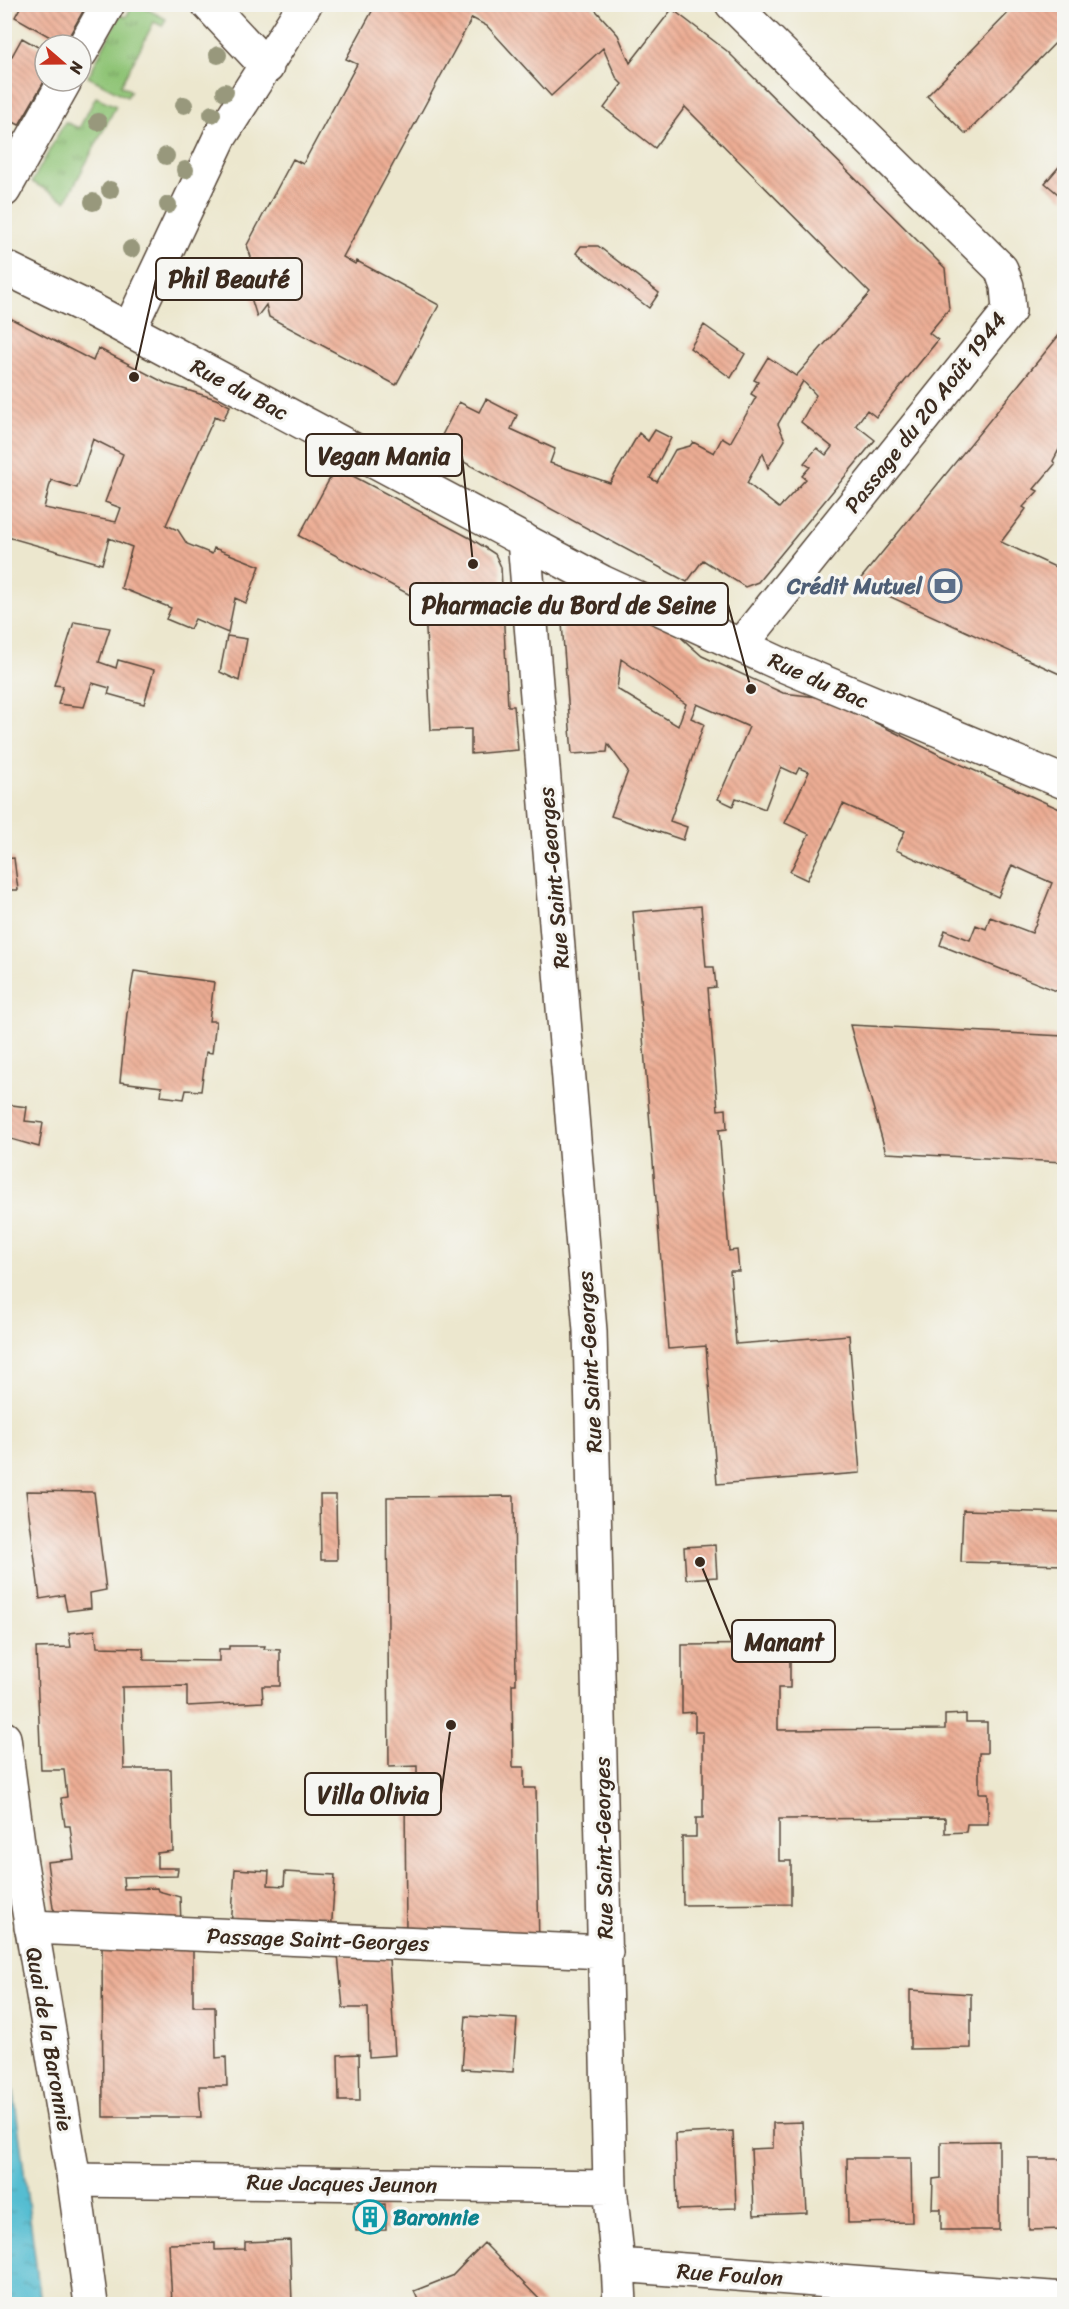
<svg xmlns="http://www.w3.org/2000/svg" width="1069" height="2309" font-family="Sriracha,sans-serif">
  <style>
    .grass { fill: url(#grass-tufts); stroke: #65774a; stroke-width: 1.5 }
    .water { fill: url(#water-ripples); stroke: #487478; stroke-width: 1.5 }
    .building { fill: url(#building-back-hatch); fill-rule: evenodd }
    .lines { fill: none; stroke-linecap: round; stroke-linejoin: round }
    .minor-casing { stroke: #564638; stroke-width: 36 }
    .major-casing { stroke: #564638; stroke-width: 36 }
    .minor { stroke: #fff; stroke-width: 33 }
    .major { stroke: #fff; stroke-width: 33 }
    .tree { fill: #98987c }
    .labels { text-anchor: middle; stroke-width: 6; stroke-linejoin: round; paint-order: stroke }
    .street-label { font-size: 22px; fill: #3b2a1e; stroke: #f6f6f2 }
    .service-label { font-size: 22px; font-weight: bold; fill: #4e5e75; stroke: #f6f6f2; text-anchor: end }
    .culture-label { font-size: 22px; font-weight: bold; fill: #0d838f; stroke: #f6f6f2; text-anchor: start }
    .leader { fill: none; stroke: #3b2a1e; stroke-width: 2 }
    .callout-dot { fill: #3b2a1e; stroke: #f6f6f2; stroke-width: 2 }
    .callout { fill: #f6f6f2; stroke: #3b2a1e; stroke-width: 2 }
    .callout-label { font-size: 24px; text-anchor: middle; font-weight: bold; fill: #3b2a1e }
  </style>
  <defs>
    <pattern id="grass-tufts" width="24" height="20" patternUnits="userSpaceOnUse" patternTransform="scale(1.5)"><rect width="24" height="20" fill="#8fc476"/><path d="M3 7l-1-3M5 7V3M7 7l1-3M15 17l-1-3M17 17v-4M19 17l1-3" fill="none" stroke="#769f60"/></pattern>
    <pattern id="water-ripples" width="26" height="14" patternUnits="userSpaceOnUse" patternTransform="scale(1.5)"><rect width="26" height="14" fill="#54bdd1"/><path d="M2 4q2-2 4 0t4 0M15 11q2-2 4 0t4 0" fill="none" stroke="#479aa9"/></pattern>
    <pattern id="building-back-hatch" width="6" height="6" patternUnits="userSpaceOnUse" patternTransform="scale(1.5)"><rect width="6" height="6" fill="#edad94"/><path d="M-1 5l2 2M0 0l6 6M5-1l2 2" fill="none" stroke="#c18d78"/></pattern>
  </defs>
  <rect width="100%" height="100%" fill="#f6f6f2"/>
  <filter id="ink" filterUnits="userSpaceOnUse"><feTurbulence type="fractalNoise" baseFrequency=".0167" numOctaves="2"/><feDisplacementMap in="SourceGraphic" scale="12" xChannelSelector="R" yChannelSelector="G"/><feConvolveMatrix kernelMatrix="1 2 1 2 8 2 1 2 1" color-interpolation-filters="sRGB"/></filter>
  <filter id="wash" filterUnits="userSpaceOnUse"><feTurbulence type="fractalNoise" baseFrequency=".008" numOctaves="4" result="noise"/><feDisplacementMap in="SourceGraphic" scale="24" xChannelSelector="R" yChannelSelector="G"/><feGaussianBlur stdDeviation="1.35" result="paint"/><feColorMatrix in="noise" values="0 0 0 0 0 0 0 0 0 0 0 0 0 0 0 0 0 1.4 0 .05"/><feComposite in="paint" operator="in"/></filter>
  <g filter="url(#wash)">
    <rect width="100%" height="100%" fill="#ece7ce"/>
    <path class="grass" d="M 133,5 L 139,5 L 166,19 L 162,26 L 154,22 L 121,85 L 131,91 L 127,97 L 88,77 L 120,15 L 126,17 Z
      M 96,97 L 116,106 L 66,201 L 32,182 L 65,122 L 79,128 Z"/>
    <path class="water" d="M 5,2023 L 41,2304 L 5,2304 Z"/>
    <g id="blocks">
      <path class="building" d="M 22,4 L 87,4 L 64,45 L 15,17 Z
        M 376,4 L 590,4 L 618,35 L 630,63 L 672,9 L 727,51 L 945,268 L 949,309 L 929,333 L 938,340 L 876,417 L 867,410 L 856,425 L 875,440 L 758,582 L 745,587 L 703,560 L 687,582 L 436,447 L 459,402 L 479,412 L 486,399 L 517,415 L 511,429 L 555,449 L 550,463 L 610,483 L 639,433 L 648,441 L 655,430 L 671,438 L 650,478 L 657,482 L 675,450 L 690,446 L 693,442 L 714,453 L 722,438 L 730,443 L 756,397 L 751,394 L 758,382 L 754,380 L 768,357 L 796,376 L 870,293 L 685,107 L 655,148 L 604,108 L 622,84 L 617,79 L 603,48 L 551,96 L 487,26 L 472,18 L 343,257 L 355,264 L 357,261 L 439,305 L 396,385 L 269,317 L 266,305 L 257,317 L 242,269 L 251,257 L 247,245 L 293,159 L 303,164 L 357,64 L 346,59 ZM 803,381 L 816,395 L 801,422 L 832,447 L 826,455 L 817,448 L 804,463 L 810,467 L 802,476 L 806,479 L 779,508 L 747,483 L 763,453 L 768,468 L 785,440 L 778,424 Z
        M 1017,4 L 1064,4 L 1064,34 L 966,134 L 927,96 Z
        M 22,38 L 45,51 L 45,80 L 19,125 L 4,117 L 4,52 L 12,56 Z
        M 4,128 L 14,133 L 4,150 Z
        M 1064,161 L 1064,199 L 1045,183 Z
        M 581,246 L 598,246 L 659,293 L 649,308 L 576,253 Z
        M 4,315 L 93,361 L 98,348 L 167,384 L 216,399 L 230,406 L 223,420 L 215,416 L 166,525 L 178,530 L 187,544 L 212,554 L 214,548 L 260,566 L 246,603 L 235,598 L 228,633 L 195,619 L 190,629 L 166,619 L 171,608 L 121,588 L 132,547 L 109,538 L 102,564 L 4,536 ZM 93,439 L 123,454 L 105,502 L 121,508 L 116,522 L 44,508 L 51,480 L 77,488 Z
        M 704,325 L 745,354 L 731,378 L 690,348 Z
        M 1064,329 L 1064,440 L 1053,461 L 1055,464 L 1034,489 L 1038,491 L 1023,507 L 1026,509 L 1001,542 L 1064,571 L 1064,676 L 858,582 Z
        M 336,467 L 470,538 L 495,554 L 501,567 L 508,706 L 514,706 L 518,750 L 471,754 L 471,729 L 431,730 L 425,610 L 418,599 L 299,536 Z
        M 580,584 L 668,626 L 702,656 L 783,693 L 826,698 L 940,755 L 1064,811 L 1064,994 L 940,945 L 945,930 L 970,940 L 976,925 L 986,929 L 990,917 L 1032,933 L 1052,883 L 1012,865 L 998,897 L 896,850 L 905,831 L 843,804 L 807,880 L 790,872 L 809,834 L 785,823 L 809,772 L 799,768 L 796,774 L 781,767 L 765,809 L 736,798 L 733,806 L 718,799 L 749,727 L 697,704 L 691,718 L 704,724 L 670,821 L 687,827 L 683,840 L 611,816 L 628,771 L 608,744 L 607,752 L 572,754 L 560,597 ZM 621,659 L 686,704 L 678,726 L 617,689 Z
        M 74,622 L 110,628 L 99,662 L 116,668 L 118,660 L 154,670 L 144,704 L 108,694 L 110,688 L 92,683 L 84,707 L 58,704 L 63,686 L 54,685 Z
        M 227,636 L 247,639 L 239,681 L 220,672 Z
        M 14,858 L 18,890 L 4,890 L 4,859 Z
        M 701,906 L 706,967 L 714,967 L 716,987 L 708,988 L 718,1110 L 726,1109 L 727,1129 L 719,1130 L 729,1251 L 737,1250 L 739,1271 L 730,1271 L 736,1344 L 849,1335 L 860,1473 L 717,1484 L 706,1346 L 668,1349 L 633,912 Z
        M 134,971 L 214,982 L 209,1021 L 216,1021 L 212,1053 L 206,1052 L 201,1091 L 186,1090 L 184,1099 L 161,1096 L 162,1087 L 120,1082 L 127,1013 Z
        M 850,1025 L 1064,1036 L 1064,1162 L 886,1153 Z
        M 4,1104 L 27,1107 L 25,1121 L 43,1123 L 39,1147 L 4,1137 Z
        M 26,1491 L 94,1492 L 106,1590 L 90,1593 L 91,1608 L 67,1611 L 64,1595 L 40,1599 Z
        M 320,1495 L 336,1495 L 337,1560 L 321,1560 Z
        M 514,1496 L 516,1684 L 512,1684 L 513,1767 L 524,1767 L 524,1788 L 536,1788 L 539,1947 L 406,1940 L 405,1790 L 417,1790 L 417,1766 L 389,1767 L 387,1497 Z
        M 963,1510 L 1064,1513 L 1064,1565 L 961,1562 Z
        M 715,1545 L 717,1577 L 686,1579 L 684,1547 Z
        M 95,1630 L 97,1647 L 143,1648 L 144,1660 L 219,1661 L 219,1649 L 229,1649 L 229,1646 L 265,1646 L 264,1649 L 280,1650 L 280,1686 L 262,1686 L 263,1702 L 187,1706 L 187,1686 L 122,1687 L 124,1769 L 171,1769 L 173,1851 L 157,1853 L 157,1868 L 178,1868 L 177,1876 L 123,1877 L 124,1889 L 157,1888 L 158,1891 L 180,1897 L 181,1924 L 58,1916 L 53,1908 L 47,1862 L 74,1859 L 70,1826 L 65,1826 L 61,1798 L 67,1797 L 64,1770 L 41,1770 L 36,1648 L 71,1647 L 69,1633 Z
        M 790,1644 L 790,1688 L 778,1688 L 778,1730 L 945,1729 L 945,1715 L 966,1714 L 966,1722 L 987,1722 L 987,1753 L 979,1753 L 979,1793 L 988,1793 L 988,1824 L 967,1824 L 966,1832 L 945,1833 L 945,1818 L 779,1819 L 779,1861 L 791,1861 L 791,1904 L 683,1905 L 682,1837 L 696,1837 L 696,1818 L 703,1818 L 703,1732 L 695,1732 L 695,1712 L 682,1713 L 682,1645 Z
        M 235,1869 L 269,1871 L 268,1885 L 284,1886 L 285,1872 L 335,1875 L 331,1934 L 231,1928 Z
        M 102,1942 L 193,1944 L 193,2006 L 215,2006 L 216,2058 L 226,2057 L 227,2086 L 199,2086 L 201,2117 L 103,2117 Z
        M 338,1954 L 389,1958 L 395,2055 L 369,2057 L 368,2008 L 343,2008 Z
        M 910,1990 L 971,1994 L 971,2048 L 910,2049 Z
        M 466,2016 L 517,2019 L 513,2072 L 462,2069 Z
        M 359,2054 L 360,2101 L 339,2101 L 338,2055 Z
        M 802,2122 L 807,2213 L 754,2215 L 751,2149 L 773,2148 L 773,2123 Z
        M 733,2131 L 736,2208 L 677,2210 L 675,2134 Z
        M 999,2141 L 999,2230 L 941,2230 L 941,2209 L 932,2209 L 933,2179 L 941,2178 L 941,2142 Z
        M 847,2158 L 911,2158 L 912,2222 L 848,2223 Z
        M 1029,2159 L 1064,2159 L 1064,2229 L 1029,2230 Z
        M 385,2204 L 386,2230 L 356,2231 L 355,2205 Z
        M 290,2240 L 292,2304 L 172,2304 L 169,2244 L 215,2243 L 215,2250 L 245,2249 L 245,2242 Z
        M 484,2243 L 544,2304 L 420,2304 L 414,2291 L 452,2276 Z"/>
    </g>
  </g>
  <g filter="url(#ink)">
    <use href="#blocks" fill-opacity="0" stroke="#564638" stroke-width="1.5"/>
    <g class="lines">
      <g class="minor-casing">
        <path id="minor" d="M 208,4 L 267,67
          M 732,4 L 1001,269 L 1007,286 L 1009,311 L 741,645
          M 81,52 L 108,4
          M 4,190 L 65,81
          M 4,267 L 90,309 L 602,582 L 785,666 L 1064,782
          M 129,330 L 220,137 L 305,4
          M 524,540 L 590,1331 L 610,2187 L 618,2265 L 1064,2299
          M 31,1927 L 606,1952
          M 74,2180 L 610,2187
          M 618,2265 L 620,2304"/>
      </g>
      <g class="major-casing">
        <path id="major" d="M 4,1738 L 20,1858 L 74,2180 L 91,2304"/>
      </g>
      <use href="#minor" class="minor"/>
      <use href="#major" class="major"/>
    </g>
    <g class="tree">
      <circle cx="218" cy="55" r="9"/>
      <circle cx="225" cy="92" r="9"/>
      <circle cx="184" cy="105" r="9"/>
      <circle cx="212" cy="114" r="9"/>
      <circle cx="98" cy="122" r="9"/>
      <circle cx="166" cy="156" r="9"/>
      <circle cx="185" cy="170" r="9"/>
      <circle cx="110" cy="190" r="9"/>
      <circle cx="93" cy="202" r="9"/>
      <circle cx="168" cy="205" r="9"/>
      <circle cx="131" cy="249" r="9"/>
    </g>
  </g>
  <defs>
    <g id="bank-ring" transform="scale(1.725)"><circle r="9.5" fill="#f6f6f2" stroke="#5c6f8a" stroke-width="1.5"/><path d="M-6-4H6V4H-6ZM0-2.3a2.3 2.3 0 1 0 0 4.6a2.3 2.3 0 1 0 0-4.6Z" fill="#5c6f8a"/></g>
    <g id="building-ring" transform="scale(1.725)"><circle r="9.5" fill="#f6f6f2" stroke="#0f9aa8" stroke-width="1.5"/><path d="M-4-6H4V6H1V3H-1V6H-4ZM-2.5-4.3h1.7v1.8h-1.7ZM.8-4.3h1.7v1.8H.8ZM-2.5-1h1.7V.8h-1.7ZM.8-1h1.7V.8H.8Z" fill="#0f9aa8"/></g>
  </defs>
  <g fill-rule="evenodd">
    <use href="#bank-ring" x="945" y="586"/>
    <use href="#building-ring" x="370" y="2217"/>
  </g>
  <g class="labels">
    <g class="street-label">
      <text transform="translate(240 389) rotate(28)" y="8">Rue du Bac</text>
      <text transform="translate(925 412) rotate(-52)" y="8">Passage du 20 Août 1944</text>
      <text transform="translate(819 680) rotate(24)" y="8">Rue du Bac</text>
      <text transform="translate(553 878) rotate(-95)" y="8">Rue Saint-Georges</text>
      <text transform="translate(589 1362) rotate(-93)" y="8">Rue Saint-Georges</text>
      <text transform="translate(603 1848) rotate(-91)" y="8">Rue Saint-Georges</text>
      <text transform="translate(318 1939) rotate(2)" y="8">Passage Saint-Georges</text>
      <text transform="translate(50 2039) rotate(80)" y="8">Quai de la Baronnie</text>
      <text transform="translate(342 2183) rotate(1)" y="8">Rue Jacques Jeunon</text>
      <text transform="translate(730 2274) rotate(4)" y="8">Rue Foulon</text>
    </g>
    <g class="service-label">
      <text x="922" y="594">Crédit Mutuel</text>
    </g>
    <g class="culture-label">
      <text x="393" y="2225">Baronnie</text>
    </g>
  </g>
  <path class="leader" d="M134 377L156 279M473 564L462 455M751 689L728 604M700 1562L732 1641M451 1725L441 1794"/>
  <g class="callout-dot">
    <circle cx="134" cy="377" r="6"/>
    <circle cx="473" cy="564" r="6"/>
    <circle cx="751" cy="689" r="6"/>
    <circle cx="700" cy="1562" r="6"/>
    <circle cx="451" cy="1725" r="6"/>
  </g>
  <g class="callout">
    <rect x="156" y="258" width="146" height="42" rx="6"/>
    <rect x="306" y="434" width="156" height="42" rx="6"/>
    <rect x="410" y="583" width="318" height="42" rx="6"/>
    <rect x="732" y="1620" width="103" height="42" rx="6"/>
    <rect x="305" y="1773" width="136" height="42" rx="6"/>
  </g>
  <g class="callout-label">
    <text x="229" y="287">Phil Beauté</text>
    <text x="384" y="464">Vegan Mania</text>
    <text x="569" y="613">Pharmacie du Bord de Seine</text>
    <text x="784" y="1650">Manant</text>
    <text x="373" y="1803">Villa Olivia</text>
  </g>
  <rect width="1069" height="2309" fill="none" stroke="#f6f6f2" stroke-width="24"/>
  <g transform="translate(63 63) rotate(110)"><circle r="28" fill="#f6f6f2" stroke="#aba49d" stroke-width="1.5"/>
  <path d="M0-4.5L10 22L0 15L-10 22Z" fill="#c8321e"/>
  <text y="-9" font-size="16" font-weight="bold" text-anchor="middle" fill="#3b2a1e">N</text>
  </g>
</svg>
